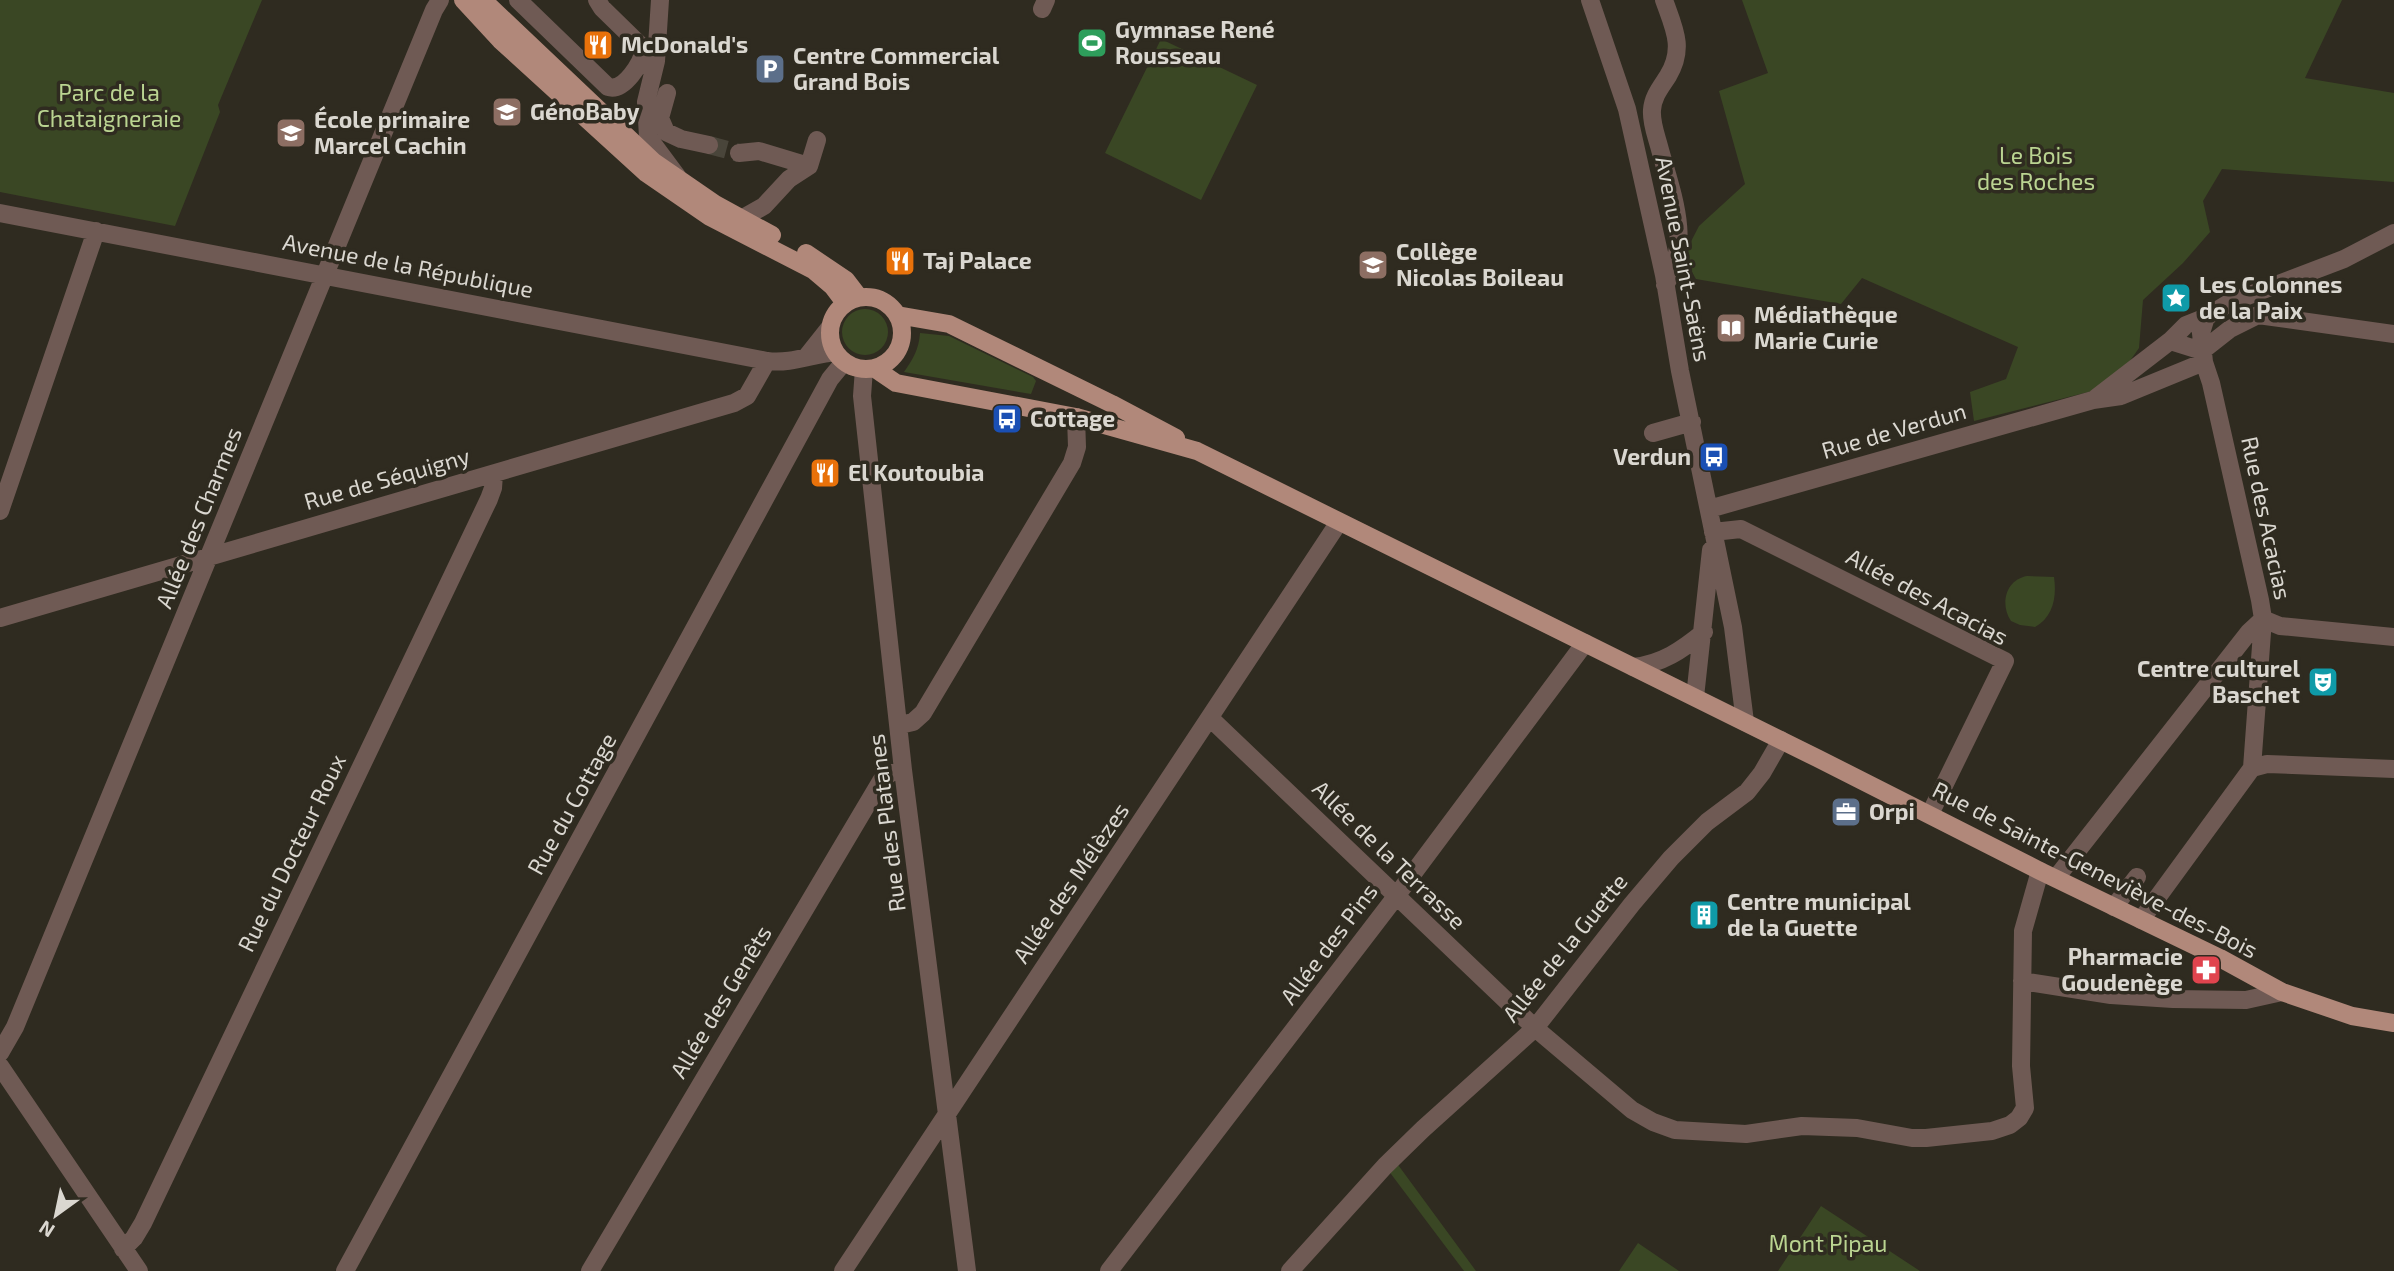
<svg xmlns="http://www.w3.org/2000/svg" width="2394" height="1271" font-family="'Exo 2',sans-serif">
  <style>
    .green { fill: #3a4724 }
    .lines { fill: none; stroke-linecap: round; stroke-linejoin: round }
    .minor-tunnel { stroke: #49453a; stroke-width: 18; stroke-dasharray: 18 9; stroke-linecap: butt }
    .minor { stroke: #6f5a54; stroke-width: 18 }
    .major { stroke: #b1887a; stroke-width: 18 }
    .labels { text-anchor: middle; stroke-width: 7; stroke-linejoin: round; paint-order: stroke }
    .poi-label { font-size: 23px; font-weight: bold; fill: #dad7d0; stroke: #2f2b20; text-anchor: start }
    .park-label { font-size: 23px; fill: #bad491; stroke: #2f2b20 }
    .street-label { font-size: 23px; fill: #dad7d0; stroke: #2f2b20 }
  </style>
  <rect width="100%" height="100%" fill="#2f2b20"/>
  <path class="green" d="M 0,0 L 262,0 L 218,105 L 220,112 L 175,226 L 0,192 Z
    M 1742,0 L 2342,0 L 2305,78 L 2394,93 L 2394,182 L 2222,169 L 2203,201 L 2210,232 L 2183,263 L 2143,300 L 2139,348 L 2118,378 L 2096,390 L 1974,421 L 1970,392 L 2006,379 L 2018,347 L 1862,278 L 1841,304 L 1696,279 L 1683,257 L 1699,226 L 1745,184 L 1719,91 L 1768,73 Z
    M 1161,39 L 1257,85 L 1201,200 L 1105,153 Z
    M842 332a23 23 0 1 1 46 0a23 23 0 1 1-46 0Z
    M 920,333 L 949,336 L 1033,377 L 1036,381 L 1031,394 L 904,372 C 913,359 919,349 920,333 Z
    M 2027,576 L 2054,577 C 2057,597 2053,617 2035,627 L 2020,625 L 2011,621 C 2000,605 2005,580 2027,576 Z
    M 1393,1158 L 1476,1271 L 1464,1271 L 1385,1166 Z
    M 1821,1206 L 1920,1271 L 1778,1271 Z
    M 1638,1243 L 1679,1271 L 1619,1271 Z"/>
  <g class="lines">
    <path class="minor-tunnel" d="M 709,145 L 739,153"/>
    <path class="minor" d="M 518,0 L 608,87 C 624,92 642,63 644,49 L 602,8 L 597,0
      M 660,0 L 656,61 L 646,102 L 648,137 L 677,176
      M 1590,0 L 1627,109 L 1664,275 L 1680,371 L 1733,627 L 1745,722
      M 1664,0 C 1674,28 1685,48 1668,76 C 1661,87 1653,96 1652,110 C 1651,122 1656,135 1659,146 C 1671,191 1693,242 1665,285
      M 1042,9 L 1046,0
      M 667,93 L 660,118 L 666,132 L 681,139 L 709,145
      M 739,153 L 759,151 L 809,166
      M 0,213 L 767,361 C 790,364 811,355 835,352
      M 741,219 L 764,206 L 789,179 L 809,166 L 817,140
      M 2170,341 L 2186,325 L 2206,317
      M 2202,351 L 2230,329 L 2258,315 L 2394,334
      M 807,356 L 830,327
      M 864,369 L 862,396 L 903,770 L 967,1271
      M 2096,398 L 2170,341 L 2202,351
      M 1653,433 L 1692,422
      M 1709,509 L 2093,400 L 2121,396 L 2204,362
      M 0,511 L 96,231
      M 1713,532 L 1741,529 L 2005,661 L 1930,814
      M 0,618 L 734,403 L 747,396 L 767,361
      M 1633,667 C 1662,664 1682,650 1704,632
      M 1695,697 L 1711,550
      M 1210,718 L 1535,1028 L 1632,1110 L 1653,1122 L 1675,1130 L 1746,1134 L 1802,1126 L 1857,1128 L 1912,1138 L 1926,1138 L 1992,1131 L 2010,1125 L 2019,1118 L 2025,1108 L 2021,1066 L 2023,931 L 2040,871
      M 900,725 L 913,722 L 923,713 L 1072,463 L 1077,447 L 1076,417
      M 2252,768 L 2267,764 L 2394,769
      M 2056,878 L 2249,632 L 2263,619 L 2260,600 L 2211,383 L 2204,362 L 2201,333 L 2206,317 L 2229,303 L 2344,259 L 2394,233
      M 2114,907 L 2137,877
      M 2141,920 L 2252,768 L 2263,619 L 2280,626 L 2394,637
      M 2022,981 L 2111,995 L 2173,999 L 2246,1000 L 2282,992
      M 0,1053 L 15,1027 L 434,10 L 440,0
      M 0,1066 L 139,1271
      M 123,1249 L 134,1238 L 143,1223 L 489,499 L 493,488 L 494,474
      M 345,1271 L 830,379 L 844,362
      M 590,1271 L 881,781 L 890,773 L 903,770
      M 843,1271 L 1339,522
      M 1109,1271 L 1391,903 L 1585,643
      M 1290,1271 L 1385,1166 L 1423,1129 L 1535,1028 L 1632,904 L 1671,858 L 1707,822 L 1747,792 L 1762,773 L 1781,740"/>
    <path class="major" d="M 463,0 L 500,40 L 646,173 L 710,217 L 813,270 L 833,287 L 845,303
      M 483,0 L 654,162 L 715,204 L 772,235
      M 806,253 L 846,280 L 859,297
      M830 333a36 36 0 1 1 72 0a36 36 0 1 1-72 0Z
      M 897,315 L 949,324 L 1112,404 L 1176,438
      M 874,368 L 896,383 L 1076,417 L 1197,451 L 1817,758 L 2040,871 L 2220,958 L 2282,992 L 2352,1016 L 2394,1023"/>
  </g>
  <defs>
    <g id="stadium-square" transform="scale(1.575)"><rect x="-9" y="-9" width="18" height="18" rx="4" fill="#2e9e5b" stroke="#2f2b20"/><path d="M0-5a6.5 5 0 1 0 0 10a6.5 5 0 1 0 0-10ZM-3.5-1.8h7v3.6h-7Z" fill="#fff"/></g>
    <g id="restaurant-square" transform="scale(1.575)"><rect x="-9" y="-9" width="18" height="18" rx="4" fill="#e8710a" stroke="#2f2b20"/><path d="M-5-6h1v4h1v-4h1v4h1v-4h1v5L-1.5 .5V6h-2V.5L-5-1ZM5-6V6H3V1.5H1.5Q1.5-4 5-6Z" fill="#fff"/></g>
    <g id="parking-square" transform="scale(1.575)"><rect x="-9" y="-9" width="18" height="18" rx="4" fill="#5c6f8a" stroke="#2f2b20"/><path d="M-3.5-5.5H1a3.5 3.5 0 0 1 0 7H-1V5.5H-3.5ZM-1-3.4V-.6H.8a1.4 1.4 0 0 0 0-2.8Z" fill="#fff"/></g>
    <g id="school-square" transform="scale(1.575)"><rect x="-9" y="-9" width="18" height="18" rx="4" fill="#8d6e63" stroke="#2f2b20"/><path d="M0-5L7-2L0 1L-7-2ZM-4 1L0 2.5L4 1V4Q0 6-4 4Z" fill="#fff"/></g>
    <g id="sight-square" transform="scale(1.575)"><rect x="-9" y="-9" width="18" height="18" rx="4" fill="#0f9aa8" stroke="#2f2b20"/><path d="M0-6L1.8-2.2L6-1.7L2.9 1.2L3.7 5.4L0 3.3L-3.7 5.4L-2.9 1.2L-6-1.7L-1.8-2.2Z" fill="#fff"/></g>
    <g id="library-square" transform="scale(1.575)"><rect x="-9" y="-9" width="18" height="18" rx="4" fill="#8d6e63" stroke="#2f2b20"/><path d="M-6-4Q-3-5.5-.7-3.5V5Q-3 3-6 4ZM6-4Q3-5.5 .7-3.5V5Q3 3 6 4Z" fill="#fff"/></g>
    <g id="bus-square" transform="scale(1.575)"><rect x="-9" y="-9" width="18" height="18" rx="4" fill="#1a4fb4" stroke="#2f2b20"/><path d="M-5-6H5V4H4V6H2V4H-2V6H-4V4H-5ZM-3.5-4V0h7V-4ZM-3.5 1.2v1.5H-2V1.2ZM2 1.2v1.5H3.5V1.2Z" fill="#fff"/></g>
    <g id="theatre-square" transform="scale(1.575)"><rect x="-9" y="-9" width="18" height="18" rx="4" fill="#0f9aa8" stroke="#2f2b20"/><path d="M-5-5.5Q0-4 5-5.5V0Q5 5 0 6Q-5 5-5 0ZM-3.3-2.5H-1v1.5H-3.3ZM1-2.5H3.3v1.5H1ZM-2.8 1Q0 5.5 2.8 1Z" fill="#fff"/></g>
    <g id="office-square" transform="scale(1.575)"><rect x="-9" y="-9" width="18" height="18" rx="4" fill="#5c6f8a" stroke="#2f2b20"/><path d="M-6-3h4V-5.5h4V-3h4V5H-6ZM-1-4.5V-3h2v-1.5ZM-6 0V1H6V0Z" fill="#fff"/></g>
    <g id="building-square" transform="scale(1.575)"><rect x="-9" y="-9" width="18" height="18" rx="4" fill="#0f9aa8" stroke="#2f2b20"/><path d="M-4-6H4V6H1V3H-1V6H-4ZM-2.5-4.3h1.7v1.8h-1.7ZM.8-4.3h1.7v1.8H.8ZM-2.5-1h1.7V.8h-1.7ZM.8-1h1.7V.8H.8Z" fill="#fff"/></g>
    <g id="pharmacy-square" transform="scale(1.575)"><rect x="-9" y="-9" width="18" height="18" rx="4" fill="#e0444e" stroke="#2f2b20"/><path d="M-2-6h4v4h4v4h-4v4h-4v-4h-4v-4h4Z" fill="#fff"/></g>
  </defs>
  <g fill-rule="evenodd">
    <use href="#stadium-square" x="1092" y="43"/>
    <use href="#restaurant-square" x="598" y="45"/>
    <use href="#parking-square" x="770" y="69"/>
    <use href="#school-square" x="507" y="112"/>
    <use href="#school-square" x="291" y="133"/>
    <use href="#restaurant-square" x="900" y="261"/>
    <use href="#school-square" x="1373" y="265"/>
    <use href="#sight-square" x="2176" y="298"/>
    <use href="#library-square" x="1731" y="328"/>
    <use href="#bus-square" x="1007" y="419"/>
    <use href="#bus-square" x="1714" y="457"/>
    <use href="#restaurant-square" x="825" y="473"/>
    <use href="#theatre-square" x="2323" y="682"/>
    <use href="#office-square" x="1846" y="812"/>
    <use href="#building-square" x="1704" y="915"/>
    <use href="#pharmacy-square" x="2206" y="970"/>
  </g>
  <g class="labels">
    <g class="poi-label">
      <text x="1115" y="38">Gymnase René<tspan x="1115" dy="26">Rousseau</tspan></text>
      <text x="621" y="53">McDonald's</text>
      <text x="793" y="64">Centre Commercial<tspan x="793" dy="26">Grand Bois</tspan></text>
      <text x="530" y="120">GénoBaby</text>
      <text x="314" y="128">École primaire<tspan x="314" dy="26">Marcel Cachin</tspan></text>
      <text x="1396" y="260">Collège<tspan x="1396" dy="26">Nicolas Boileau</tspan></text>
      <text x="923" y="269">Taj Palace</text>
      <text x="2199" y="293">Les Colonnes<tspan x="2199" dy="26">de la Paix</tspan></text>
      <text x="1754" y="323">Médiathèque<tspan x="1754" dy="26">Marie Curie</tspan></text>
      <text x="1030" y="427">Cottage</text>
      <text x="1691" y="465" text-anchor="end">Verdun</text>
      <text x="848" y="481">El Koutoubia</text>
      <text x="2300" y="677" text-anchor="end">Centre culturel<tspan x="2300" dy="26">Baschet</tspan></text>
      <text x="1869" y="820">Orpi</text>
      <text x="1727" y="910">Centre municipal<tspan x="1727" dy="26">de la Guette</tspan></text>
      <text x="2183" y="965" text-anchor="end">Pharmacie<tspan x="2183" dy="26">Goudenège</tspan></text>
    </g>
    <g class="park-label">
      <text x="109" y="101">Parc de la<tspan x="109" dy="26">Chataigneraie</tspan></text>
      <text x="2036" y="164">Le Bois<tspan x="2036" dy="26">des Roches</tspan></text>
      <text x="1828" y="1252">Mont Pipau</text>
    </g>
    <g class="street-label">
      <text transform="translate(1683 259) rotate(79)" y="8">Avenue Saint-Saëns</text>
      <text transform="translate(408 266) rotate(11)" y="8">Avenue de la République</text>
      <text transform="translate(1894 431) rotate(-16)" y="8">Rue de Verdun</text>
      <text transform="translate(387 479) rotate(-16)" y="8">Rue de Séquigny</text>
      <text transform="translate(199 518) rotate(-68)" y="8">Allée des Charmes</text>
      <text transform="translate(2266 518) rotate(78)" y="8">Rue des Acacias</text>
      <text transform="translate(1927 597) rotate(28)" y="8">Allée des Acacias</text>
      <text transform="translate(572 804) rotate(-61)" y="8">Rue du Cottage</text>
      <text transform="translate(887 823) rotate(-97)" y="8">Rue des Platanes</text>
      <text transform="translate(292 853) rotate(-64)" y="8">Rue du Docteur Roux</text>
      <text transform="translate(1389 855) rotate(44)" y="8">Allée de la Terrasse</text>
      <text transform="translate(2095 870) rotate(27)" y="8">Rue de Sainte-Geneviève-des-Bois</text>
      <text transform="translate(1071 883) rotate(-56)" y="8">Allée des Mélèzes</text>
      <text transform="translate(1329 944) rotate(-53)" y="8">Allée des Pins</text>
      <text transform="translate(1565 948) rotate(-51)" y="8">Allée de la Guette</text>
      <text transform="translate(721 1002) rotate(-59)" y="8">Allée des Genêts</text>
    </g>
  </g>
  <g transform="translate(56 1215) rotate(213)" stroke="#2f2b20" stroke-width="5" paint-order="stroke">
  <path d="M0-5L12 26L0 18L-12 26Z" fill="#dad7d0"/>
  <text y="-10" font-size="19" font-weight="bold" text-anchor="middle" fill="#dad7d0">N</text>
  </g>
</svg>
